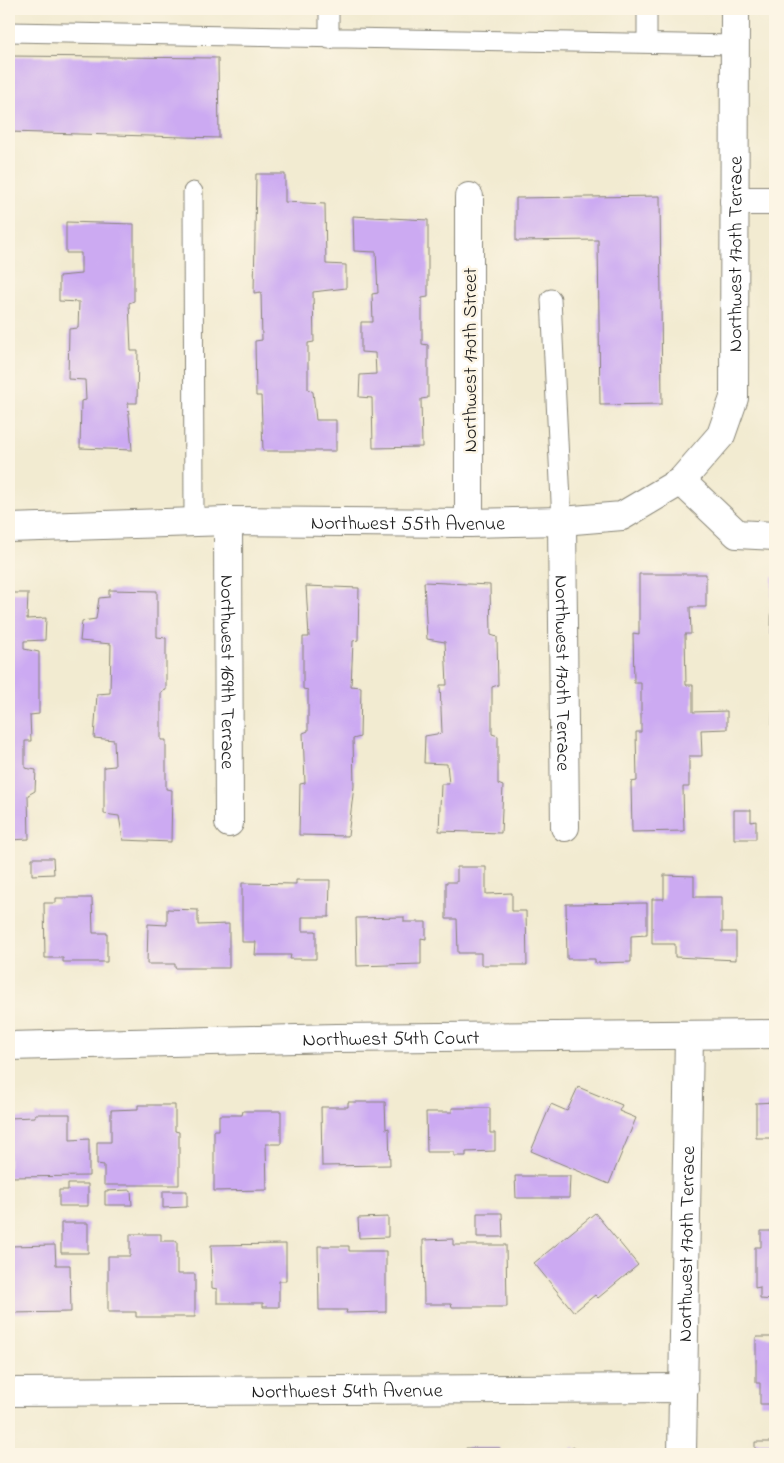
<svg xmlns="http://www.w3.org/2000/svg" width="784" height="1463" font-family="'Indie Flower',sans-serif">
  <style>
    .building { fill: #ccaaf2 }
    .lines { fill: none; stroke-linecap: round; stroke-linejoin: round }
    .lane-casing { stroke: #878476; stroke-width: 21 }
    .street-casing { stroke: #878476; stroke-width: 30 }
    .lane { stroke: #fff; stroke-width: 19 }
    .street { stroke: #fff; stroke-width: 28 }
    .labels { text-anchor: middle; stroke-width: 5; stroke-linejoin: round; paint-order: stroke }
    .street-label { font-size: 20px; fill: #1c1c1c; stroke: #fcf5e5 }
  </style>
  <rect width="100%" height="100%" fill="#fcf5e5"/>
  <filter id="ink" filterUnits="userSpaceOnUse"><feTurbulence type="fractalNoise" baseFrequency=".02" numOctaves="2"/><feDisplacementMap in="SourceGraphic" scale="10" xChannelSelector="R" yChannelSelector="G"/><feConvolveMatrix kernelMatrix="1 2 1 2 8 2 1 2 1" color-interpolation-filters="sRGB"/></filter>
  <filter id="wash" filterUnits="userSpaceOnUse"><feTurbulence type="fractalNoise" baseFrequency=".0096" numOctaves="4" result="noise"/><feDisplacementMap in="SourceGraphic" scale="20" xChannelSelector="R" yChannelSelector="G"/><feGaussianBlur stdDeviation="1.12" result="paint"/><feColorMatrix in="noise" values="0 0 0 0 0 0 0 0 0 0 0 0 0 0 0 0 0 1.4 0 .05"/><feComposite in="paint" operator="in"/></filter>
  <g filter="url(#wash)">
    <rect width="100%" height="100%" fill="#f2ebd1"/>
    <g id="blocks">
      <path class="building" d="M 9,56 L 218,58 L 219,138 L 9,132 Z
        M 256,174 L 285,174 L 285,202 L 325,204 L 326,264 L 346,265 L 346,288 L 313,292 L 314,342 L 308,343 L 308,389 L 313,392 L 316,420 L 336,420 L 336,451 L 263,451 L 261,396 L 256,396 L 255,341 L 262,340 L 261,292 L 254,293 Z
        M 660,196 L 662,404 L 600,405 L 598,240 L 516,241 L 516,198 Z
        M 353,216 L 428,220 L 428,297 L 422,298 L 422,344 L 428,345 L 428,398 L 421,399 L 422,447 L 373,448 L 372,398 L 359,397 L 360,375 L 376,374 L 375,353 L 361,352 L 361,322 L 373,322 L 372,294 L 378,293 L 376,252 L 354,251 Z
        M 66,222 L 134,224 L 134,301 L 129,303 L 131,351 L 138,351 L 137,403 L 128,403 L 132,450 L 80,448 L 81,401 L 86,400 L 85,380 L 68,379 L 69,329 L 78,328 L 79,302 L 59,301 L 59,276 L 81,274 L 81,253 L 66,253 Z
        M 639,574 L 706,574 L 706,607 L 690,607 L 691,634 L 685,634 L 686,685 L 693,685 L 693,712 L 727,711 L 727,729 L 701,730 L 702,756 L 689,756 L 689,787 L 683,787 L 684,831 L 632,832 L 631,782 L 637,781 L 636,732 L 641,732 L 641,683 L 634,683 L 633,633 L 639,634 Z
        M 772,577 L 775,577 L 775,634 L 771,634 Z
        M 424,582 L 490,585 L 491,635 L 497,637 L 498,685 L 492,687 L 492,734 L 498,736 L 498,784 L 503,786 L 501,833 L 439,831 L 441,784 L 449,784 L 447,764 L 424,763 L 425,736 L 442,733 L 440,685 L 447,685 L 445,642 L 427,639 Z
        M 306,586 L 359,588 L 358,640 L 353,641 L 351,686 L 361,687 L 360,737 L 353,739 L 354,786 L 348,836 L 299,835 L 300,784 L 305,783 L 303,733 L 308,731 L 308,690 L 303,689 L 303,637 L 309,637 Z
        M 109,590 L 157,591 L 157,637 L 166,638 L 166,690 L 161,692 L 161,740 L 166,740 L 166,789 L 172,790 L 171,842 L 123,840 L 119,816 L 104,814 L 104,767 L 115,766 L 114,740 L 94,738 L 97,694 L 110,693 L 111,644 L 80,641 L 82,621 L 96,619 L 99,598 L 109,597 Z
        M 9,593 L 28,593 L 27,619 L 46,618 L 45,640 L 24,641 L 24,649 L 39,652 L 39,714 L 30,715 L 31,741 L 25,741 L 25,768 L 36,770 L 35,791 L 28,795 L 29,839 L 9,840 Z
        M 773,683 L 775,683 L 775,733 L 772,733 Z
        M 734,810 L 751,810 L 751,822 L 756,821 L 756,839 L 734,839 Z
        M 32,858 L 53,858 L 54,874 L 32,875 Z
        M 457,867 L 486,867 L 486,894 L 512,893 L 512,911 L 526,911 L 527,965 L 481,965 L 481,953 L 458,953 L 457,919 L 446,919 L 446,882 L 457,882 Z
        M 664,875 L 694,876 L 694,897 L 722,897 L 722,932 L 736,932 L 736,960 L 675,957 L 675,944 L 652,944 L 652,899 L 664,899 Z
        M 296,880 L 330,880 L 329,917 L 302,917 L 302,931 L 316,931 L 316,959 L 290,959 L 291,955 L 255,955 L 256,942 L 242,942 L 242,883 L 296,884 Z
        M 56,898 L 92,898 L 93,933 L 107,933 L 107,962 L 63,962 L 63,958 L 45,958 L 44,903 L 56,903 Z
        M 647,903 L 647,935 L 631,936 L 631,962 L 595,963 L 595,959 L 567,959 L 566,904 Z
        M 167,909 L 198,910 L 198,925 L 229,924 L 229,968 L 175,968 L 175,964 L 147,964 L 148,924 L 167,925 Z
        M 404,917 L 404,922 L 426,922 L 426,939 L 421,938 L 421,964 L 357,966 L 356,918 Z
        M 578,1087 L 622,1105 L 619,1111 L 636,1118 L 609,1184 L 531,1151 L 551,1104 L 567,1111 Z
        M 348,1102 L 385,1102 L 386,1129 L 389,1128 L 390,1165 L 322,1166 L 321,1107 L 348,1107 Z
        M 775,1102 L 775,1138 L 756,1138 L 756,1103 Z
        M 138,1105 L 175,1105 L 175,1131 L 179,1132 L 179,1185 L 104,1185 L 104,1165 L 97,1164 L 97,1142 L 111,1142 L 111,1110 L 138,1109 Z
        M 452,1108 L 490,1108 L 490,1133 L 495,1133 L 495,1151 L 466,1152 L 466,1156 L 454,1156 L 454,1152 L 427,1152 L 426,1112 L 452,1112 Z
        M 243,1111 L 281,1111 L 281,1144 L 266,1144 L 267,1190 L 214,1191 L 214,1130 L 219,1130 L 219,1115 L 242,1115 Z
        M 35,1114 L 70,1114 L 70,1140 L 89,1139 L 89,1176 L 9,1177 L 9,1118 L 35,1117 Z
        M 515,1176 L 570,1176 L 569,1198 L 516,1198 Z
        M 68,1184 L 88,1184 L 88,1206 L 59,1206 L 59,1190 L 68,1190 Z
        M 131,1190 L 132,1205 L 105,1205 L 105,1191 Z
        M 163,1191 L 187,1191 L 187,1207 L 163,1208 Z
        M 477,1213 L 502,1213 L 503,1237 L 477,1237 Z
        M 595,1213 L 638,1265 L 598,1298 L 595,1295 L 574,1312 L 534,1263 Z
        M 388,1217 L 388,1237 L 359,1238 L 358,1218 Z
        M 61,1223 L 88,1223 L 88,1253 L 61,1253 Z
        M 761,1231 L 775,1231 L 775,1300 L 760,1299 L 760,1287 L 755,1288 L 755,1247 L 761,1247 Z
        M 130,1234 L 161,1234 L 161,1241 L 177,1241 L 177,1274 L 195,1274 L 195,1317 L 136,1317 L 136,1312 L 108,1312 L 108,1256 L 130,1256 Z
        M 453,1239 L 453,1245 L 506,1245 L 507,1307 L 452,1307 L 451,1304 L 424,1304 L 423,1240 Z
        M 286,1244 L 286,1281 L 279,1281 L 279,1307 L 263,1307 L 263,1303 L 217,1303 L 217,1289 L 212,1288 L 211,1245 Z
        M 55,1245 L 56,1265 L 70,1265 L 71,1312 L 9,1313 L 9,1246 Z
        M 318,1246 L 349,1246 L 349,1251 L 386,1251 L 386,1312 L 346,1313 L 347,1310 L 319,1310 Z
        M 756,1337 L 775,1337 L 775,1404 L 760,1404 L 760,1383 L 756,1383 Z
        M 755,1442 L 775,1442 L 775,1454 L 755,1454 Z
        M 573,1447 L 582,1454 L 567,1454 Z
        M 466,1448 L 500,1448 L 500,1454 L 466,1454 Z
        M 281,1451 L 281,1454 L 240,1454 L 240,1452 Z"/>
    </g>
  </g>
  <g filter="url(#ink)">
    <use href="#blocks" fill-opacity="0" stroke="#878476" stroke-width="1"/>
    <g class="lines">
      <g class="lane-casing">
        <path id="lane" d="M 647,9 L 647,42
          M 9,32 L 735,45
          M 329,39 L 329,9
          M 193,192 L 194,522
          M 551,299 L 562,521"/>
      </g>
      <g class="street-casing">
        <g id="street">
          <path d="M 469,197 L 469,523"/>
          <path d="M 734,201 L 775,201"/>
          <path d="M 681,481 L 737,534 L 775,536"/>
          <path id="s1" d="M 228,521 L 229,823"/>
          <path id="s2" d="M 562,521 L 565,827"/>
          <path id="s3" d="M 9,528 L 228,521 L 469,523 L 562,521 L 622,516 L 681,481 L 721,435 L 734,398 L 735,9"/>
          <path id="s4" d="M 9,1046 L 336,1038 L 775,1034"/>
          <path id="s5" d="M 9,1392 L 684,1388"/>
          <path id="s6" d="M 682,1454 L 689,1035"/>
        </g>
      </g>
      <use href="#lane" class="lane"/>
      <use href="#street" class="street"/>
    </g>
  </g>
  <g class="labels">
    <g class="street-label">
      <text dy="7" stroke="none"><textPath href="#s3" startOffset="926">Northwest 170th Terrace</textPath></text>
      <text transform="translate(469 360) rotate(-90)" y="7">Northwest 170th Street</text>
      <text dy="7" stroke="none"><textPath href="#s3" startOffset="399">Northwest 55th Avenue</textPath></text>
      <text dy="7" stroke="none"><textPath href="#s1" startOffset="151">Northwest 169th Terrace</textPath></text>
      <text dy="7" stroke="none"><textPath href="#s2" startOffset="152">Northwest 170th Terrace</textPath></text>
      <text dy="7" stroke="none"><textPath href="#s4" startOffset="382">Northwest 54th Court</textPath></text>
      <text dy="7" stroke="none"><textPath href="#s6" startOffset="210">Northwest 170th Terrace</textPath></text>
      <text dy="7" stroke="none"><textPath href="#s5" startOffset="338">Northwest 54th Avenue</textPath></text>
    </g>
  </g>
  <rect width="784" height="1463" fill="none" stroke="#fcf5e5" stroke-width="30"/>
</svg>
